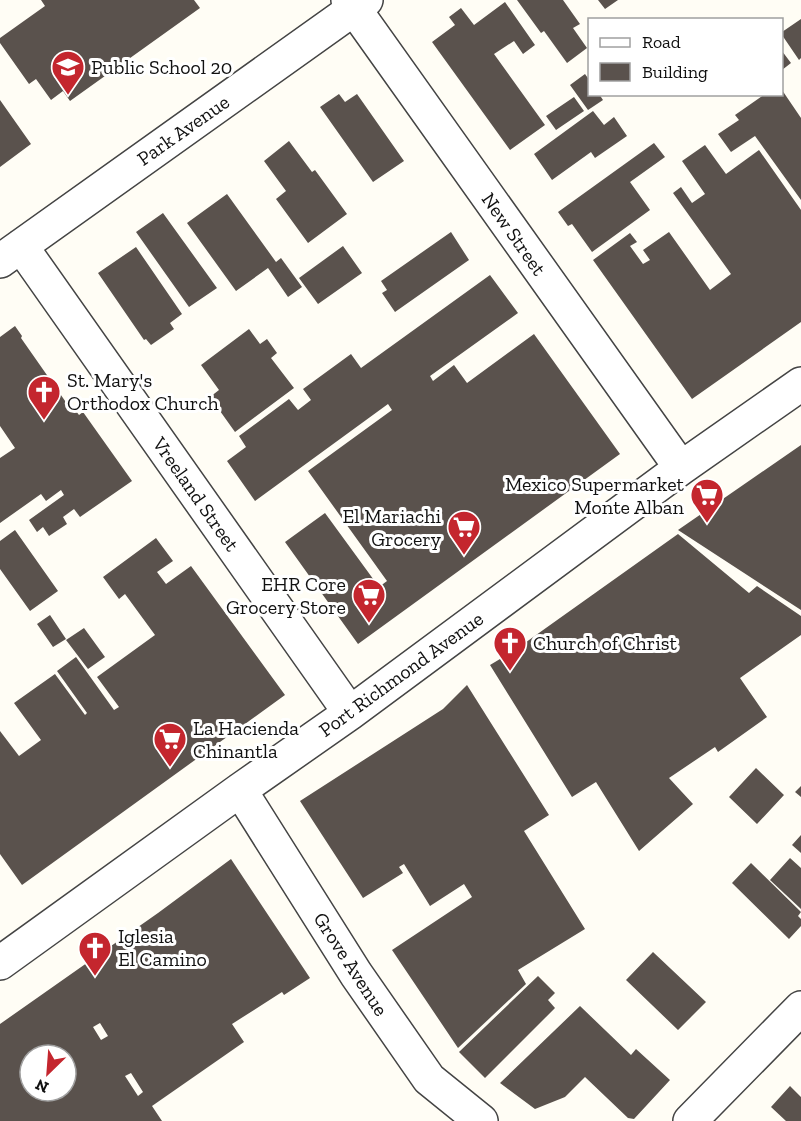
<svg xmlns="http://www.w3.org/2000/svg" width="801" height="1121" font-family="'Zilla Slab',serif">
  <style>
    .building { fill: #5a524d; fill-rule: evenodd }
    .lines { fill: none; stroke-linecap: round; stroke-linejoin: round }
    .minor-casing { stroke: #444; stroke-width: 36 }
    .minor { stroke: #fff; stroke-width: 33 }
    .labels { text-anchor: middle; stroke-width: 6; stroke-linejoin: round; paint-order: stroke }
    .poi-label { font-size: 20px; fill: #111; stroke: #fff; text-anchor: start }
    .street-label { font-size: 20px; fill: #111; stroke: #fff }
  </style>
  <rect width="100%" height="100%" fill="#fffdf5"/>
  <path class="building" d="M 41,0 L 194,0 L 200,8 L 70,101 L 63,91 L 51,100 L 36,79 L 29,84 L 0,43 L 0,38 L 45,6 Z
    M 517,0 L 563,0 L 580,24 L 573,28 L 587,48 L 567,63 L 544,31 L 541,33 Z
    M 598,0 L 618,0 L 605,9 Z
    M 505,2 L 535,45 L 523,54 L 514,41 L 494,54 L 545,125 L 510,150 L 432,42 L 455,25 L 449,17 L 461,8 L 474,25 Z
    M 801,19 L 801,58 L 799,60 L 782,35 L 782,32 Z
    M 782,51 L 791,63 L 782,70 Z
    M 585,74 L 590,81 L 590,94 L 599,94 L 603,100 L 588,110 L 570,85 Z
    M 782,90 L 801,118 L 801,200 L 755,136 L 731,152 L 718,134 L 739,120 L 735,115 L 765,94 L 782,94 Z
    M 339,94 L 345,102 L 357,94 L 404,161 L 373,182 L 320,107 Z
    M 574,97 L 584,111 L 556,130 L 546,116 Z
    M 0,100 L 31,144 L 0,167 Z
    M 593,111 L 604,125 L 614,117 L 627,136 L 595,158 L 591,152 L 552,180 L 534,154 Z
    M 289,141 L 312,172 L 315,170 L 347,214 L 308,243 L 276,199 L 286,191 L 264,161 Z
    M 654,143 L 665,157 L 630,182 L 650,210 L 592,252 L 572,224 L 568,226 L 558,212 Z
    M 705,145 L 726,174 L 759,150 L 801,210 L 801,322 L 692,399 L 593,260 L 630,233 L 637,242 L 630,246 L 643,264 L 650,260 L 643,250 L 669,232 L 710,290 L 731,274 L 673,193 L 681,187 L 692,203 L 705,194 L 682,161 Z
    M 227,194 L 276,262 L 281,258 L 302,287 L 288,297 L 268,268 L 236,291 L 187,223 Z
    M 163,213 L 217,288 L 189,307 L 136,232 Z
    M 451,232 L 469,260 L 395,312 L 382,293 L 387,290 L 381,281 Z
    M 343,246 L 362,273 L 318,304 L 299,278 Z
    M 136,247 L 182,314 L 170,323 L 174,329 L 151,345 L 146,339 L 144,340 L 98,273 Z
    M 490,275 L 518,313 L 430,376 L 433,381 L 454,365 L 467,383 L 534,334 L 620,454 L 358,644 L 285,542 L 325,513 L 379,587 L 387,581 L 308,471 L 392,410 L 388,404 L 255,501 L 227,461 L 246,447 L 239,436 L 289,399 L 298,410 L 311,400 L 303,389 L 351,354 L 361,368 Z
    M 15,326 L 22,336 L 21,338 L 70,408 L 73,407 L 79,415 L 83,412 L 132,481 L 80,517 L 74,509 L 63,517 L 67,524 L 49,536 L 43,527 L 37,532 L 29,520 L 64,495 L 61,490 L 46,501 L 41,494 L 0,523 L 0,458 L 15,448 L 0,426 L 0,337 Z
    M 249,329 L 260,344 L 267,339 L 277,353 L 271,358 L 294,388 L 235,432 L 210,397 L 219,390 L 201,365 Z
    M 801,445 L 801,610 L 678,530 Z
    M 15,530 L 58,591 L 30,611 L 0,569 L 0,541 Z
    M 678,534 L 749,593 L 757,586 L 801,616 L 801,635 L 740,678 L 767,717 L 718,752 L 715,747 L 669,778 L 693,804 L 639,851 L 596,782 L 572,797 L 490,665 L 515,650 Z
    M 156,538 L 173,561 L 157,572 L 166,584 L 191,566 L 285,695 L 22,885 L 0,854 L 0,731 L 19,756 L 41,740 L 14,703 L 55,674 L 85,715 L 87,713 L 57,671 L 76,657 L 114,710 L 119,707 L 97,677 L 155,635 L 125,594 L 119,599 L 103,577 Z
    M 50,615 L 66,639 L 53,647 L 37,624 Z
    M 84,628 L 105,657 L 88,669 L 66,640 Z
    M 467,685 L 549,815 L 524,831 L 585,929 L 518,970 L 526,984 L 458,1048 L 392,950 L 472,897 L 464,884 L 430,906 L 404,864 L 399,867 L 403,873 L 363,898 L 300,801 L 443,709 Z
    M 756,768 L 784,795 L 757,824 L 729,797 Z
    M 801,786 L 801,797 L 795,792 Z
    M 801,835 L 801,853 L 792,845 Z
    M 790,858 L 801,868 L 801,909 L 770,880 Z
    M 231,859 L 310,978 L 284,995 L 282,992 L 232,1024 L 244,1042 L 152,1106 L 162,1121 L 0,1121 L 0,1024 L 158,913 ZM 100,1023 L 108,1036 L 101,1040 L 93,1027 ZM 56,1051 L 59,1055 L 66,1055 L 66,1091 L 30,1091 L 30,1055 L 50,1055 ZM 131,1073 L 143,1092 L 138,1096 L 125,1076 Z
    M 751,863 L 801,912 L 798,916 L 801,919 L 801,926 L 789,939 L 732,883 Z
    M 653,952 L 706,1002 L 678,1030 L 626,980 Z
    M 538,976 L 555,993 L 548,1000 L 555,1008 L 485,1078 L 459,1052 Z
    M 580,1006 L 631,1055 L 636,1049 L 670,1080 L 634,1119 L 628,1118 L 585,1077 L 565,1097 L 535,1109 L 500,1083 Z
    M 790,1086 L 801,1097 L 801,1121 L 786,1121 L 771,1107 Z"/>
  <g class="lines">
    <g class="minor-casing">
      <path id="minor" d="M 348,0 L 681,468
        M 21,246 L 350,713
        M 0,261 L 366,0
        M 240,790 L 356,974 L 429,1079 L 481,1121
        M 0,963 L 240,790 L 350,713 L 681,468 L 801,384
        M 690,1121 L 801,1008"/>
    </g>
    <use href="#minor" class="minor"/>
  </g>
  <defs>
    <g id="school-pin" transform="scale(1.725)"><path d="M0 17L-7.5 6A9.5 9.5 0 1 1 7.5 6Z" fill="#c4262e" stroke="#fff"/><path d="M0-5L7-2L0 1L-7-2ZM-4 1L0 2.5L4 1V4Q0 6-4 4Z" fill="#fff"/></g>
    <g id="church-pin" transform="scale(1.725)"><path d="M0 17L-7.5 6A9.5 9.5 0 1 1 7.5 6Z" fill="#c4262e" stroke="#fff"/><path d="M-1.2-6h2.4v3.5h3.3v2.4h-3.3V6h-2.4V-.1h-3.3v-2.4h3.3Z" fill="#fff"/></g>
    <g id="supermarket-pin" transform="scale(1.725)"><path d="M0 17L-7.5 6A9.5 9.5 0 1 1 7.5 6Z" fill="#c4262e" stroke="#fff"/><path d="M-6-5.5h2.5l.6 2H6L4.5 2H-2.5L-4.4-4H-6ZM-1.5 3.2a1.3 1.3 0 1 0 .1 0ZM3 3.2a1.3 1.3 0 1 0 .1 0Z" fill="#fff"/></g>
  </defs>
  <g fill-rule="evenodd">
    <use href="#school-pin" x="68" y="67"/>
    <use href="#church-pin" x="44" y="392"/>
    <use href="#supermarket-pin" x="707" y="495"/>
    <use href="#supermarket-pin" x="464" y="527"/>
    <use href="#supermarket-pin" x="369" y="595"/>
    <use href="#church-pin" x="510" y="643"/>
    <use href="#supermarket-pin" x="170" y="739"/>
    <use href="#church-pin" x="95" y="948"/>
  </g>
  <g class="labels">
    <g class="poi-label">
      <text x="91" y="74">Public School 20</text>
      <text x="67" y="387">St. Mary's<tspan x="67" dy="23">Orthodox Church</tspan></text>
      <text x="684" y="491" text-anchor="end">Mexico Supermarket<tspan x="684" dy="23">Monte Alban</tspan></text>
      <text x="441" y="523" text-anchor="end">El Mariachi<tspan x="441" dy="23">Grocery</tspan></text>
      <text x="346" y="591" text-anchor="end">EHR Core<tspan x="346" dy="23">Grocery Store</tspan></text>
      <text x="533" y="650">Church of Christ</text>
      <text x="193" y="735">La Hacienda<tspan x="193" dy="23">Chinantla</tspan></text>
      <text x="118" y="943">Iglesia<tspan x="118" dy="23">El Camino</tspan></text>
    </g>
    <g class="street-label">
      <text transform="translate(183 130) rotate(-35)" y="7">Park Avenue</text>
      <text transform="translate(514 234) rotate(55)" y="7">New Street</text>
      <text transform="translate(196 494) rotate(55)" y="7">Vreeland Street</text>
      <text transform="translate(401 674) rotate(-36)" y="7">Port Richmond Avenue</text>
      <text transform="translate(351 964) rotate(57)" y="7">Grove Avenue</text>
    </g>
  </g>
  <rect x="588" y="18" width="195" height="78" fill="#ffffff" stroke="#a0a0a0" stroke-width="1.5"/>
  <rect x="600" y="38" width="30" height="9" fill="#ffffff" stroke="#a0a0a0" stroke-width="1.5"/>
  <text x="642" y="48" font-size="18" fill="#111111">Road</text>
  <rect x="600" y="63" width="30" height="18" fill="#5a524d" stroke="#a0a0a0" stroke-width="1.5"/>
  <text x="642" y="78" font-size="18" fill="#111111">Building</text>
  <g transform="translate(48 1073) rotate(205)"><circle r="28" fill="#ffffff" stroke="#a0a0a0" stroke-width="1.5"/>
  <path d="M0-4.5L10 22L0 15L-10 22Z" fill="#c4262e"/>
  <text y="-9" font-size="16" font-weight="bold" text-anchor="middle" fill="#111111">N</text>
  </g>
</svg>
